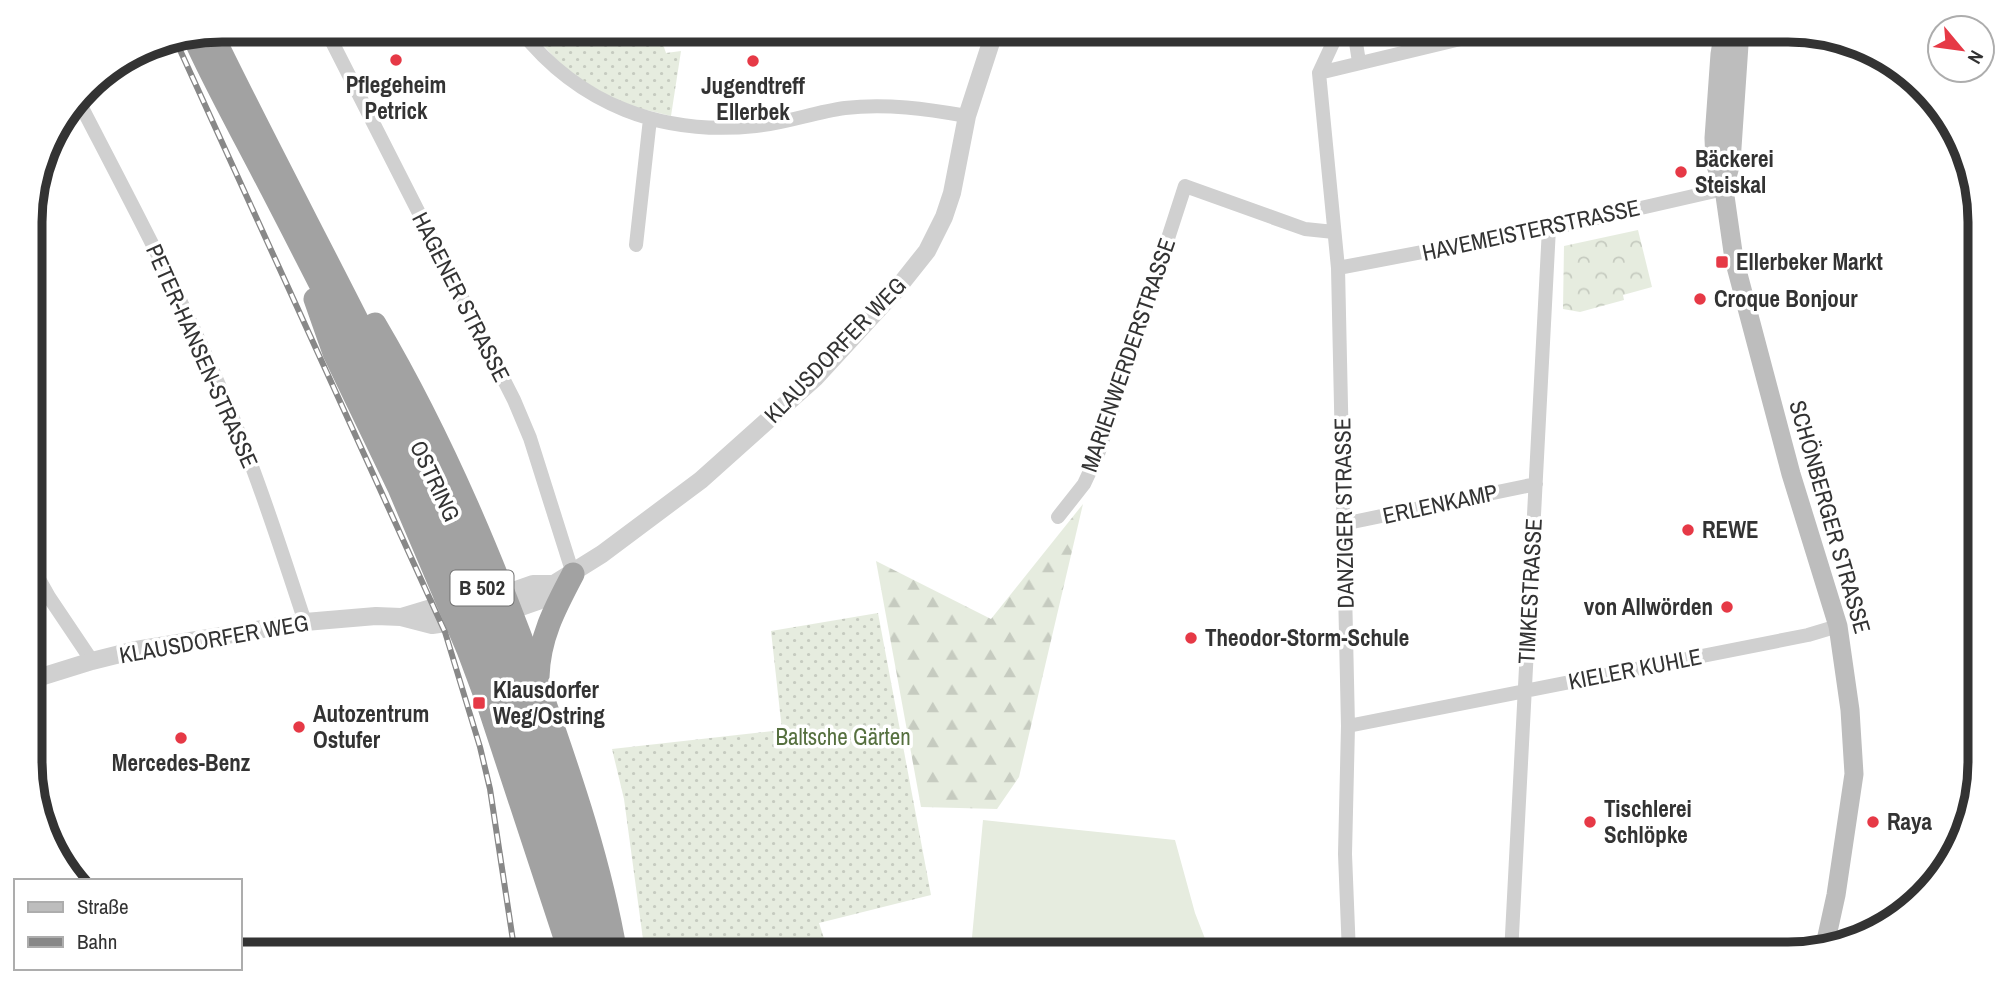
<svg xmlns="http://www.w3.org/2000/svg" width="2010" height="984" font-family="'Archivo Narrow',sans-serif">
  <style>
    .forest { fill: url(#forest-firs) }
    .park { fill: url(#park-crowns) }
    .garden { fill: url(#garden-dots) }
    .pitch { fill: #e6ecdf }
    .lines { fill: none; stroke-linecap: round; stroke-linejoin: round }
    .minor { stroke: #d0d0d0; stroke-width: 14 }
    .tertiary { stroke: #d0d0d0; stroke-width: 18 }
    .secondary { stroke: #bdbdbd; stroke-width: 19 }
    .trunk { stroke: #a2a2a2; stroke-width: 23 }
    .rail-casing { stroke: #888; stroke-width: 6 }
    .rail { stroke: #fff; stroke-width: 3.5; stroke-dasharray: 10; stroke-linecap: butt }
    .poi-dot { fill: #e63946; stroke: #fff; stroke-width: 2.5 }
    .labels { text-anchor: middle; stroke-width: 7; stroke-linejoin: round; paint-order: stroke }
    .shield { fill: #fff; stroke: #707070; stroke-width: 2 }
    .shield-label { font-size: 21px; font-weight: bold; fill: #333 }
    .poi-label { font-size: 23px; font-weight: bold; fill: #333; stroke: #fff; text-anchor: start }
    .street-label { font-size: 23px; fill: #333; stroke: #fff }
    .park-label { font-size: 23px; fill: #56703f; stroke: #fff }
    .rim { fill: none; stroke: #333; stroke-width: 9 }
  </style>
  <defs>
    <pattern id="forest-firs" width="22" height="20" patternUnits="userSpaceOnUse" patternTransform="scale(1.75)"><rect width="22" height="20" fill="#e6ecdf"/><path d="M5 1l3.5 6h-7zM16 11l3.5 6h-7z" fill="#c6cbc0"/></pattern>
    <pattern id="park-crowns" width="20" height="18" patternUnits="userSpaceOnUse" patternTransform="scale(1.75)"><rect width="20" height="18" fill="#e6ecdf"/><path d="M2 6a3 3 0 1 1 6 0M12 15a3 3 0 1 1 6 0" fill="none" stroke="#c6cbc0"/></pattern>
    <pattern id="garden-dots" width="8" height="8" patternUnits="userSpaceOnUse" patternTransform="scale(1.75)"><rect width="8" height="8" fill="#e6ecdf"/><path d="M2 2h.1M6 6h.1" fill="none" stroke="#c6cbc0" stroke-width="1.8" stroke-linecap="round"/></pattern>
  </defs>
  <rect width="100%" height="100%" fill="#fff"/>
  <path class="forest" d="M 1083,504 L 1019,777 L 997,809 L 921,807 L 876,561 L 991,619 Z"/>
  <path class="park" d="M 1638,230 L 1652,287 L 1623,295 L 1624,300 L 1580,312 L 1563,309 L 1564,246 Z"/>
  <path class="garden" d="M 529,30 L 658,30 L 666,53 L 681,51 L 671,116 L 622,104 L 568,72 Z
    M 878,613 L 931,895 L 819,923 L 829,954 L 645,954 L 624,799 L 612,749 L 782,730 L 771,631 Z"/>
  <path class="pitch" d="M 983,820 L 1175,840 L 1195,913 L 1211,954 L 1053,954 L 971,948 Z"/>
  <g class="lines">
    <path class="minor" d="M 326,30 L 514,400 L 530,438 L 573,574
      M 520,30 C 579,105 662,136 756,126 C 786,123 815,112 845,108 C 886,103 927,109 967,116
      M 1354,30 L 1359,62
      M 1744,30 L 1761,30
      M 1319,73 L 1338,268 L 1348,726 L 1345,854 L 1349,954
      M 1319,73 L 1498,30
      M 1319,73 L 1339,30
      M 78,100 C 137,214 200,331 246,451 C 268,507 286,565 305,622
      M 636,245 L 650,119
      M 1338,268 L 1575,223 L 1724,189
      M 1058,517 L 1084,484 L 1098,454 L 1185,186 L 1305,229 L 1334,232
      M 1343,524 L 1536,484
      M 31,565 L 49,597 L 92,661
      M 1348,726 L 1808,635 L 1838,626
      M 1511,954 L 1549,228"/>
    <path class="tertiary" d="M 493,598 L 533,584 L 554,584
      M 498,615 L 538,601 L 554,584 L 602,554 L 701,480 L 816,377 L 896,290 L 927,251 L 944,217 L 952,193 L 967,116 L 995,30
      M 401,617 L 431,608 L 459,604
      M 31,680 L 92,661 L 136,650 L 305,622 L 376,616 L 401,617 L 432,625 L 467,620"/>
    <path class="secondary" d="M 1724,30 L 1720,54 L 1714,138 L 1715,163 L 1724,189 L 1734,259 L 1791,474 L 1838,626 L 1850,710 L 1854,774 L 1836,895 L 1825,945
      M 1724,189 L 1731,162 L 1740,30"/>
    <path class="trunk" d="M 211,32 C 294,203 388,369 464,544 C 521,677 563,814 600,954
      M 193,35 C 208,69 226,102 243,135 C 276,197 308,260 340,323 C 442,525 530,733 583,954
      M 315,299 L 334,353 L 399,488 L 468,650 L 487,701 L 566,941
      M 375,324 C 444,441 496,567 542,695 C 572,780 601,865 616,954
      M 538,677 C 539,638 555,608 573,574"/>
    <g class="rail-casing">
      <path id="rail" d="M 175,39 L 445,632 L 480,747 L 490,789 L 515,954"/>
    </g>
    <use href="#rail" class="rail"/>
  </g>
  <g class="poi-dot">
    <circle cx="396" cy="60" r="7"/>
    <circle cx="753" cy="61" r="7"/>
    <circle cx="1681" cy="172" r="7"/>
    <rect x="1715" y="255" width="14" height="14" rx="3.5"/>
    <circle cx="1700" cy="299" r="7"/>
    <circle cx="1688" cy="530" r="7"/>
    <circle cx="1727" cy="607" r="7"/>
    <circle cx="1191" cy="638" r="7"/>
    <rect x="472" y="696" width="14" height="14" rx="3.5"/>
    <circle cx="299" cy="727" r="7"/>
    <circle cx="181" cy="738" r="7"/>
    <circle cx="1590" cy="822" r="7"/>
    <circle cx="1873" cy="822" r="7"/>
  </g>
  <g class="labels">
    <rect class="shield" x="450.5" y="570.5" width="63" height="35" rx="5"/>
    <g class="shield-label">
      <text x="482" y="595">B 502</text>
    </g>
    <g class="poi-label">
      <text x="396" y="93" text-anchor="middle">Pflegeheim<tspan x="396" dy="26">Petrick</tspan></text>
      <text x="753" y="94" text-anchor="middle">Jugendtreff<tspan x="753" dy="26">Ellerbek</tspan></text>
      <text x="1695" y="167">Bäckerei<tspan x="1695" dy="26">Steiskal</tspan></text>
      <text x="1736" y="270">Ellerbeker Markt</text>
      <text x="1714" y="307">Croque Bonjour</text>
      <text x="1702" y="538">REWE</text>
      <text x="1713" y="615" text-anchor="end">von Allwörden</text>
      <text x="1205" y="646">Theodor-Storm-Schule</text>
      <text x="493" y="698">Klausdorfer<tspan x="493" dy="26">Weg/Ostring</tspan></text>
      <text x="313" y="722">Autozentrum<tspan x="313" dy="26">Ostufer</tspan></text>
      <text x="181" y="771" text-anchor="middle">Mercedes-Benz</text>
      <text x="1604" y="817">Tischlerei<tspan x="1604" dy="26">Schlöpke</tspan></text>
      <text x="1887" y="830">Raya</text>
    </g>
    <g class="street-label">
      <text transform="translate(1531 230) rotate(-12)" y="8">HAVEMEISTERSTRASSE</text>
      <text transform="translate(461 297) rotate(63)" y="8">HAGENER STRASSE</text>
      <text transform="translate(835 350) rotate(-46)" y="8">KLAUSDORFER WEG</text>
      <text transform="translate(1128 355) rotate(-71)" y="8">MARIENWERDERSTRASSE</text>
      <text transform="translate(202 356) rotate(66)" y="8">PETER-HANSEN-STRASSE</text>
      <text transform="translate(435 481) rotate(65)" y="8">OSTRING</text>
      <text transform="translate(1440 504) rotate(-12)" y="8">ERLENKAMP</text>
      <text transform="translate(1344 513) rotate(-91)" y="8">DANZIGER STRASSE</text>
      <text transform="translate(1830 517) rotate(74)" y="8">SCHÖNBERGER STRASSE</text>
      <text transform="translate(1530 591) rotate(-87)" y="8">TIMKESTRASSE</text>
      <text transform="translate(214 639) rotate(-10)" y="8">KLAUSDORFER WEG</text>
      <text transform="translate(1635 669) rotate(-11)" y="8">KIELER KUHLE</text>
    </g>
    <g class="park-label">
      <text x="843" y="745">Baltsche Gärten</text>
    </g>
  </g>
  <path d="M0 0H2010V984H0ZM222 42H1788A180 180 0 0 1 1968 222V762A180 180 0 0 1 1788 942H222A180 180 0 0 1 42 762V222A180 180 0 0 1 222 42Z" fill="#fff" fill-rule="evenodd"/>
  <path class="rim" d="M222 42H1788A180 180 0 0 1 1968 222V762A180 180 0 0 1 1788 942H222A180 180 0 0 1 42 762V222A180 180 0 0 1 222 42Z"/>
  <rect x="14" y="879" width="228" height="91" fill="#ffffff" stroke="#adadad" stroke-width="2"/>
  <rect x="28" y="902" width="35" height="10" fill="#bdbdbd" stroke="#adadad" stroke-width="2"/>
  <text x="77" y="914" font-size="21" fill="#333333">Straße</text>
  <rect x="28" y="937" width="35" height="10" fill="#888888" stroke="#adadad" stroke-width="2"/>
  <text x="77" y="949" font-size="21" fill="#333333">Bahn</text>
  <g transform="translate(1961 49) rotate(119)"><circle r="33" fill="#ffffff" stroke="#adadad" stroke-width="2"/>
  <path d="M0-5L12 26L0 18L-12 26Z" fill="#e63946"/>
  <text y="-10" font-size="19" font-weight="bold" text-anchor="middle" fill="#333333">N</text>
  </g>
</svg>
